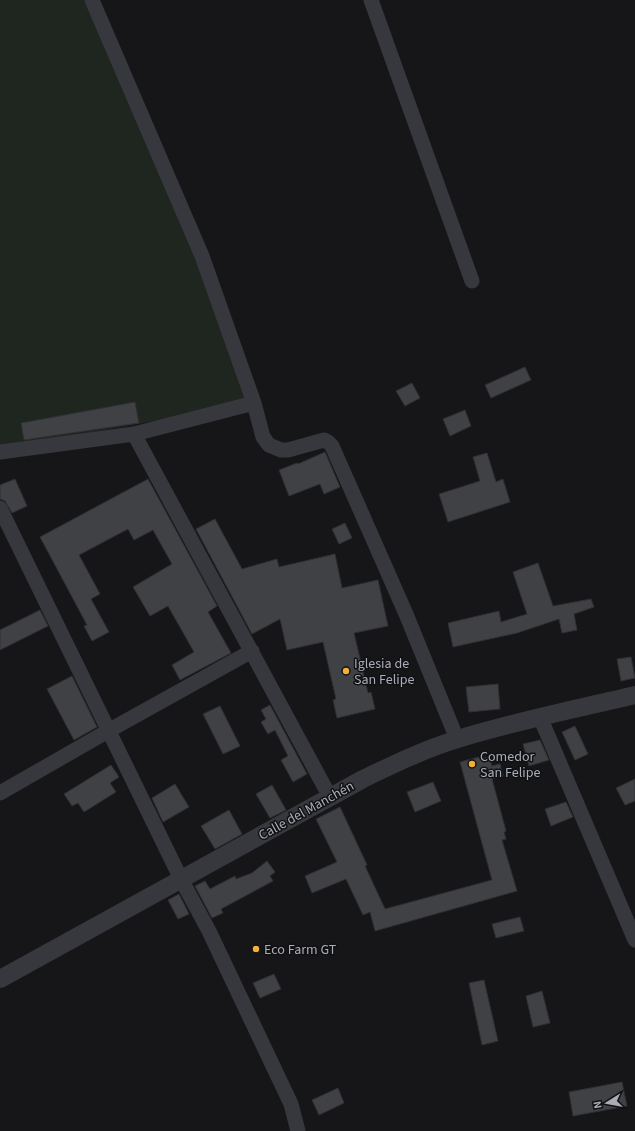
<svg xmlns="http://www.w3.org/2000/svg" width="635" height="1131" font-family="'Source Sans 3',sans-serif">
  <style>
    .green { fill: #1e261f }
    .building { fill: #404145; stroke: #303034 }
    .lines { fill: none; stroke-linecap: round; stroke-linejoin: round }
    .minor { stroke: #37383d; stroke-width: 15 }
    .tertiary { stroke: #37383d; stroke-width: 18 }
    .poi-dot { fill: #f2b134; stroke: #111113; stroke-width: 1.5 }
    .labels { text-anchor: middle; stroke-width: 3; stroke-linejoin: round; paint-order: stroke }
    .poi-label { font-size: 14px; fill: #a8adb8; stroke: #111113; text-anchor: start }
    .street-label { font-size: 14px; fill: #a8adb8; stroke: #111113 }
  </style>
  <rect width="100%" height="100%" fill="#161618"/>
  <path class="green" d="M 0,0 L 84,0 L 107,48 L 181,215 L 249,397 L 215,410 L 0,449 Z"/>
  <path class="building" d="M 525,367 L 531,380 L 491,398 L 485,385 Z
    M 412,383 L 420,398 L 405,406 L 396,391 Z
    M 135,402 L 139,423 L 24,440 L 21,423 Z
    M 465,410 L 471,426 L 450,436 L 443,419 Z
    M 325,452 L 340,487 L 324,494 L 320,484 L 289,496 L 279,470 L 297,463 L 298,464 Z
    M 487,453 L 496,482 L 503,479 L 510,502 L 448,522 L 439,494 L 480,481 L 473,457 Z
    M 15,479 L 27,506 L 12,513 L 5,501 L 0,499 L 0,485 Z
    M 148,479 L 217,606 L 208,612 L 231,653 L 180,680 L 172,665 L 194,652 L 168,606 L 150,616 L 133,587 L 172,564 L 153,530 L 134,540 L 128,529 L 79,555 L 100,594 L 91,599 L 109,632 L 92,641 L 84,626 L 87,625 L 40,537 Z
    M 215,519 L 242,569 L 277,559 L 279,567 L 335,554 L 342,588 L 378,580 L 388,626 L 354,633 L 368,693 L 371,692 L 375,709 L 337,718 L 333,700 L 336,699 L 323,642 L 287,650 L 280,619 L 252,634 L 196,529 Z
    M 345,523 L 352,538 L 339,544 L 332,529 Z
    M 538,563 L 553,606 L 591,599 L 594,607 L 574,614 L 577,630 L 562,633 L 559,619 L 517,633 L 453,647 L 448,623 L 499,611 L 501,622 L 527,614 L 513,572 Z
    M 40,610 L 48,626 L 0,650 L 0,630 Z
    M 631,657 L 635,678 L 621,681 L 617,659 Z
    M 72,676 L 97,727 L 74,740 L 47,689 Z
    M 498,684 L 500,709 L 469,712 L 466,687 Z
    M 270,705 L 307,774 L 293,782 L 281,760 L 288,756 L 275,730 L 268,734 L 261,722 L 266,719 L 261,710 Z
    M 220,706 L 240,746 L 223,754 L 203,714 Z
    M 575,726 L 588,754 L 575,760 L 562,732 Z
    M 540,740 L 549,760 L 529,766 L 523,744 Z
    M 479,757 L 480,759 L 489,757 L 492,766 L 500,764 L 503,776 L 492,779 L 506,831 L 504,832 L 506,839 L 502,840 L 517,891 L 375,931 L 370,912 L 363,915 L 346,879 L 312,893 L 305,876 L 337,862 L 316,819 L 340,807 L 367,865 L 365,866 L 385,909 L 492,880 L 460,762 Z
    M 111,765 L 119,777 L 110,783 L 116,792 L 84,812 L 78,803 L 72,806 L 64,794 Z
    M 635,779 L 635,801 L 625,805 L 616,788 Z
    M 433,782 L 441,801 L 415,812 L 407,792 Z
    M 175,784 L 189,807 L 163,822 L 152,798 Z
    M 272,785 L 286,810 L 270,818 L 256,794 Z
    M 566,802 L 573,817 L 551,826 L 545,809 Z
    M 229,810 L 242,834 L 215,849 L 201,826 Z
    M 267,861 L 275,872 L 270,876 L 273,881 L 221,909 L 223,913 L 212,918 L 195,886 L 205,881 L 210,889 L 235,876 L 236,879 L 252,873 Z
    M 179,894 L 189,914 L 178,919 L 168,900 Z
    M 520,917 L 524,931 L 496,938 L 492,924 Z
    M 274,974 L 281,989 L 260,998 L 253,983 Z
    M 484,980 L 498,1041 L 482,1045 L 469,983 Z
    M 542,991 L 550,1023 L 533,1027 L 526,996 Z
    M 622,1082 L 627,1106 L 573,1116 L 569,1092 Z
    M 338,1088 L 344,1103 L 319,1115 L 312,1100 Z"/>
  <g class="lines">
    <path class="minor" d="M 92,0 L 202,256 L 254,403 L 263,437 L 269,445 L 281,450 L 288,450 L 324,440 L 328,442 L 332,446 L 406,614 L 457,739
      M 371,0 L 472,281
      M 134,434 L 330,797
      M 0,452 L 134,434 L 254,403
      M 0,508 L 181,879 L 209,931 L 291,1104 L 298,1131
      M 540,717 L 635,940
      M 0,793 L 108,731 L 252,651"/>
    <path class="tertiary" d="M 0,979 L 363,779 C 394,764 425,749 458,739 C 516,721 576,709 635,695"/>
  </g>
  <g class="poi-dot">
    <circle cx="346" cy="671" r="4"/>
    <circle cx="472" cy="764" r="4"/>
    <circle cx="256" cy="949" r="4"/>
  </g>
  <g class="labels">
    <g class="poi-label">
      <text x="354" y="668">Iglesia de<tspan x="354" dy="16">San Felipe</tspan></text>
      <text x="480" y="761">Comedor<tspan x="480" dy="16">San Felipe</tspan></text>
      <text x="264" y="954">Eco Farm GT</text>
    </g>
    <g class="street-label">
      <text transform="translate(306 810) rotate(-29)" y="5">Calle del Manchén</text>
    </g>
  </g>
  <g transform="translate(607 1103) rotate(259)" stroke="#111113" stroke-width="3" paint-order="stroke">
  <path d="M0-3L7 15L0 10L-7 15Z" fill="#a8adb8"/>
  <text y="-6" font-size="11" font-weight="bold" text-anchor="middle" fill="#a8adb8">N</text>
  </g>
</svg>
